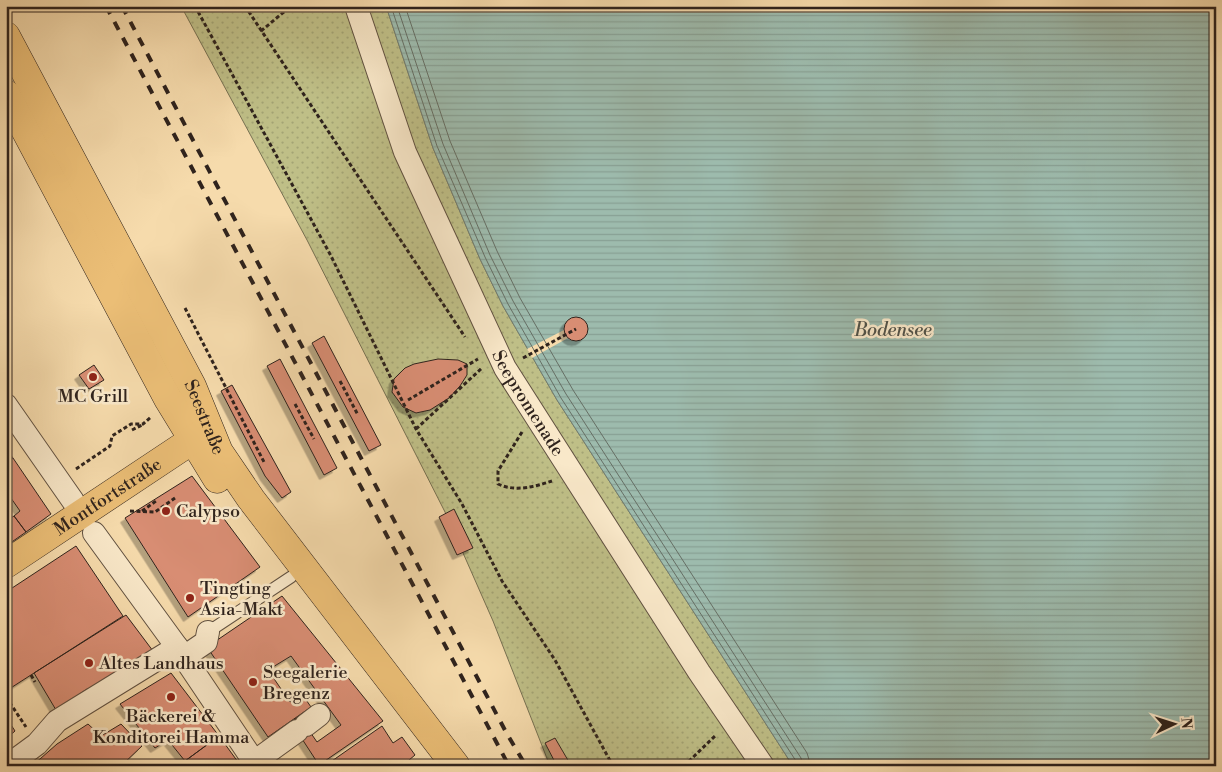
<svg xmlns="http://www.w3.org/2000/svg" width="1222" height="772" font-family="'Libre Bodoni',serif">
  <style>
    .park { fill: url(#park-dots); stroke: #777152 }
    .water { fill: url(#water-rules); stroke: #717e73 }
    .pier { fill: #f6dbac }
    .lines { fill: none; stroke-linecap: round; stroke-linejoin: round }
    .shore { stroke: #666f65; stroke-width: 1 }
    .building { fill: #d88d73; stroke: #2f231d; filter: url(#shadow) }
    .lane-casing { stroke: #615141; stroke-width: 13 }
    .street-casing { stroke: #615141; stroke-width: 24 }
    .primary-casing { stroke: #2f231d; stroke-width: 29 }
    .path { stroke: #2f231d; stroke-width: 3; stroke-dasharray: 4 2.5; stroke-linecap: butt }
    .lane { stroke: #f9e8c9; stroke-width: 11 }
    .street { stroke: #f9e8c9; stroke-width: 22 }
    .primary { stroke: #ebbe76; stroke-width: 28 }
    .rail { stroke: #2f231d; stroke-width: 4; stroke-dasharray: 9 9; stroke-linecap: butt }
    .poi-dot { fill: #8f2418; stroke: #f9e8c9; stroke-width: 2 }
    .labels { text-anchor: middle; stroke-width: 5; stroke-linejoin: round; paint-order: stroke }
    .poi-label { font-size: 18px; fill: #2f231d; stroke: #f9e8c9; text-anchor: start }
    .street-label { font-size: 18px; fill: #2f231d; stroke: #f9e8c9 }
    .water-label { font-size: 19px; font-style: italic; fill: #505148; stroke: #f9e8c9 }
  </style>
  <defs>
    <pattern id="park-dots" width="8" height="8" patternUnits="userSpaceOnUse" patternTransform="scale(1.25)"><rect width="8" height="8" fill="#bfbf87"/><path d="M2 2h.1M6 6h.1" fill="none" stroke="#a4a474" stroke-width="1.8" stroke-linecap="round"/></pattern>
    <pattern id="water-rules" width="6" height="5" patternUnits="userSpaceOnUse" patternTransform="scale(1.25)"><rect width="6" height="5" fill="#9dbbad"/><path d="M0 2.5h6" fill="none" stroke="#88a094"/></pattern>
    <filter id="shadow"><feDropShadow dx="-4.5" dy="4.5" stdDeviation="0" flood-color="#0004"/></filter>
  </defs>
  <rect width="100%" height="100%" fill="#f6dbac"/>
  <filter id="stains"><feTurbulence type="fractalNoise" baseFrequency=".004" numOctaves="4"/><feColorMatrix values="0 0 0 0 .2 0 0 0 0 .09 0 0 0 0 .02 0 0 0 .5 -.17"/></filter>
  <radialGradient id="worn" r=".72"><stop offset=".6" stop-color="#630" stop-opacity="0"/><stop offset="1" stop-color="#630" stop-opacity=".3"/></radialGradient>
  <path class="park" d="M 181,6 L 386,6 L 433,148 L 480,259 L 503,306 L 557,400 L 793,766 L 550,766 L 493,621 L 445,512 L 307,240 Z"/>
  <path class="water" d="M 386,6 L 1216,6 L 1216,766 L 793,766 L 557,400 L 503,306 L 480,259 L 433,148 Z"/>
  <path class="pier" d="M 564,330 L 568,338 L 532,358 L 527,349 Z"/>
  <g class="lines">
    <path class="shore" d="M 391,6 L 437,146 L 485,257 L 508,304 L 561,398 L 796,761 L 797,766
      M 397,6 L 443,144 L 490,255 L 513,301 L 566,394 L 801,758 L 803,766
      M 405,6 L 450,141 L 497,251 L 520,298 L 573,390 L 807,753 L 811,766"/>
  </g>
  <path class="building" d="M564 329a12 12 0 1 1 24 0a12 12 0 1 1-24 0Z
    M 324,336 L 381,445 L 369,451 L 312,343 Z
    M 280,359 L 337,468 L 324,475 L 267,366 Z
    M 438,359 L 458,360 L 467,364 L 467,375 L 460,386 L 449,398 L 430,410 L 416,413 L 403,407 L 392,392 L 394,379 L 405,368 L 414,364 Z
    M 94,365 L 104,380 L 89,389 L 79,375 Z
    M 232,385 L 291,492 L 282,498 L 265,476 L 221,391 Z
    M 6,449 L 13,458 L 6,463 Z
    M 13,458 L 51,514 L 26,532 L 14,516 L 20,511 L 6,491 L 6,463 Z
    M 192,476 L 260,567 L 188,617 L 125,518 Z
    M 454,509 L 473,548 L 457,555 L 439,517 Z
    M 14,516 L 26,532 L 6,546 L 6,521 Z
    M 76,546 L 123,616 L 6,691 L 6,592 Z
    M 282,596 L 383,721 L 319,765 L 291,722 L 299,716 L 317,742 L 341,725 L 291,656 L 268,670 L 290,702 L 302,694 L 311,707 L 268,737 L 207,647 Z
    M 126,615 L 153,651 L 118,670 L 100,687 L 87,689 L 56,710 L 34,673 Z
    M 171,673 L 219,736 L 185,761 L 168,740 L 155,748 L 120,704 Z
    M 6,717 L 15,731 L 6,739 Z
    M 88,724 L 101,736 L 121,724 L 142,746 L 121,766 L 96,766 L 93,762 L 89,766 L 32,766 L 57,744 Z
    M 382,726 L 393,743 L 402,737 L 415,755 L 402,766 L 345,766 L 344,764 L 331,766 L 329,763 Z
    M 219,736 L 241,766 L 188,766 L 185,761 Z
    M 555,738 L 569,762 L 562,766 L 557,766 L 545,743 Z"/>
  <g class="lines">
    <g class="lane-casing">
      <path id="lane" d="M 208,632 L 291,577"/>
    </g>
    <g class="street-casing">
      <g id="street">
        <path id="s1" d="M 356,6 L 405,152 L 505,368 L 699,672 L 763,766"/>
        <path d="M 6,405 L 73,501"/>
        <path d="M 94,533 L 177,647 L 257,766"/>
        <path d="M 184,657 L 206,642 L 208,632"/>
        <path d="M 306,725 L 319,715"/>
        <path d="M 254,762 L 297,731"/>
        <path d="M 7,766 L 37,744 L 57,721 L 177,647"/>
      </g>
    </g>
    <g class="primary-casing">
      <g id="primary">
        <path id="s2" d="M 6,36 L 192,386 L 219,452 L 251,499 L 456,766"/>
        <path d="M 6,94 L 168,399 L 217,479"/>
        <path id="s3" d="M 6,564 L 206,431"/>
      </g>
    </g>
    <path class="path" d="M 195,6 L 331,256 L 416,429 L 462,504 L 502,581 L 555,660 L 613,766
      M 245,6 L 465,337
      M 261,31 L 291,6
      M 185,308 L 265,464
      M 523,358 L 576,329
      M 340,381 L 358,415
      M 408,400 L 478,359
      M 295,404 L 314,439
      M 416,429 L 482,368
      M 132,430 L 142,425
      M 522,432 L 498,471 L 498,484 C 515,492 534,487 552,481
      M 76,469 L 110,446 L 112,436 L 131,424 L 143,424 L 151,417
      M 130,511 L 155,512 L 175,498
      M 142,511 L 156,501
      M 31,675 L 35,682
      M 6,697 L 26,727
      M 684,766 L 716,735"/>
    <use href="#lane" class="lane"/>
    <use href="#street" class="street"/>
    <use href="#primary" class="primary"/>
    <path class="rail" d="M 106,6 L 509,766
      M 122,6 L 507,734 L 526,766"/>
  </g>
  <g class="poi-dot">
    <circle cx="93" cy="377" r="5"/>
    <circle cx="166" cy="511" r="5"/>
    <circle cx="190" cy="598" r="5"/>
    <circle cx="89" cy="663" r="5"/>
    <circle cx="253" cy="682" r="5"/>
    <circle cx="171" cy="697" r="5"/>
  </g>
  <g class="labels">
    <g class="poi-label">
      <text x="93" y="402" text-anchor="middle">MC Grill</text>
      <text x="176" y="517">Calypso</text>
      <text x="200" y="594">Tingting<tspan x="200" dy="21">Asia-Makt</tspan></text>
      <text x="99" y="669">Altes Landhaus</text>
      <text x="263" y="678">Seegalerie<tspan x="263" dy="21">Bregenz</tspan></text>
      <text x="171" y="722" text-anchor="middle">Bäckerei &amp;<tspan x="171" dy="21">Konditorei Hamma</tspan></text>
    </g>
    <g class="street-label">
      <text dy="6" stroke="none"><textPath href="#s1" startOffset="434">Seepromenade</textPath></text>
      <text dy="6" stroke="none"><textPath href="#s2" startOffset="430">Seestraße</textPath></text>
      <text dy="6" stroke="none"><textPath href="#s3" startOffset="122">Montfortstraße</textPath></text>
    </g>
    <g class="water-label">
      <text x="893" y="336">Bodensee</text>
    </g>
  </g>
  <rect width="1222" height="772" fill="none" stroke="#f6dbac" stroke-width="25"/>
  <rect x="8" y="8" width="1207" height="757" fill="none" stroke="#2f231d" stroke-width="2.5"/>
  <rect x="12" y="12" width="1197" height="747" fill="none" stroke="#2f231d"/>
  <g transform="translate(1174 724) rotate(86)" stroke="#f9e8c9" stroke-width="4" paint-order="stroke">
  <path d="M0-4L9 19L0 12L-9 19Z" fill="#2f231d"/>
  <text y="-8" font-size="14" font-weight="bold" text-anchor="middle" fill="#2f231d">N</text>
  </g>
  <rect width="100%" height="100%" filter="url(#stains)"/>
  <rect width="100%" height="100%" fill="url(#worn)"/>
</svg>
